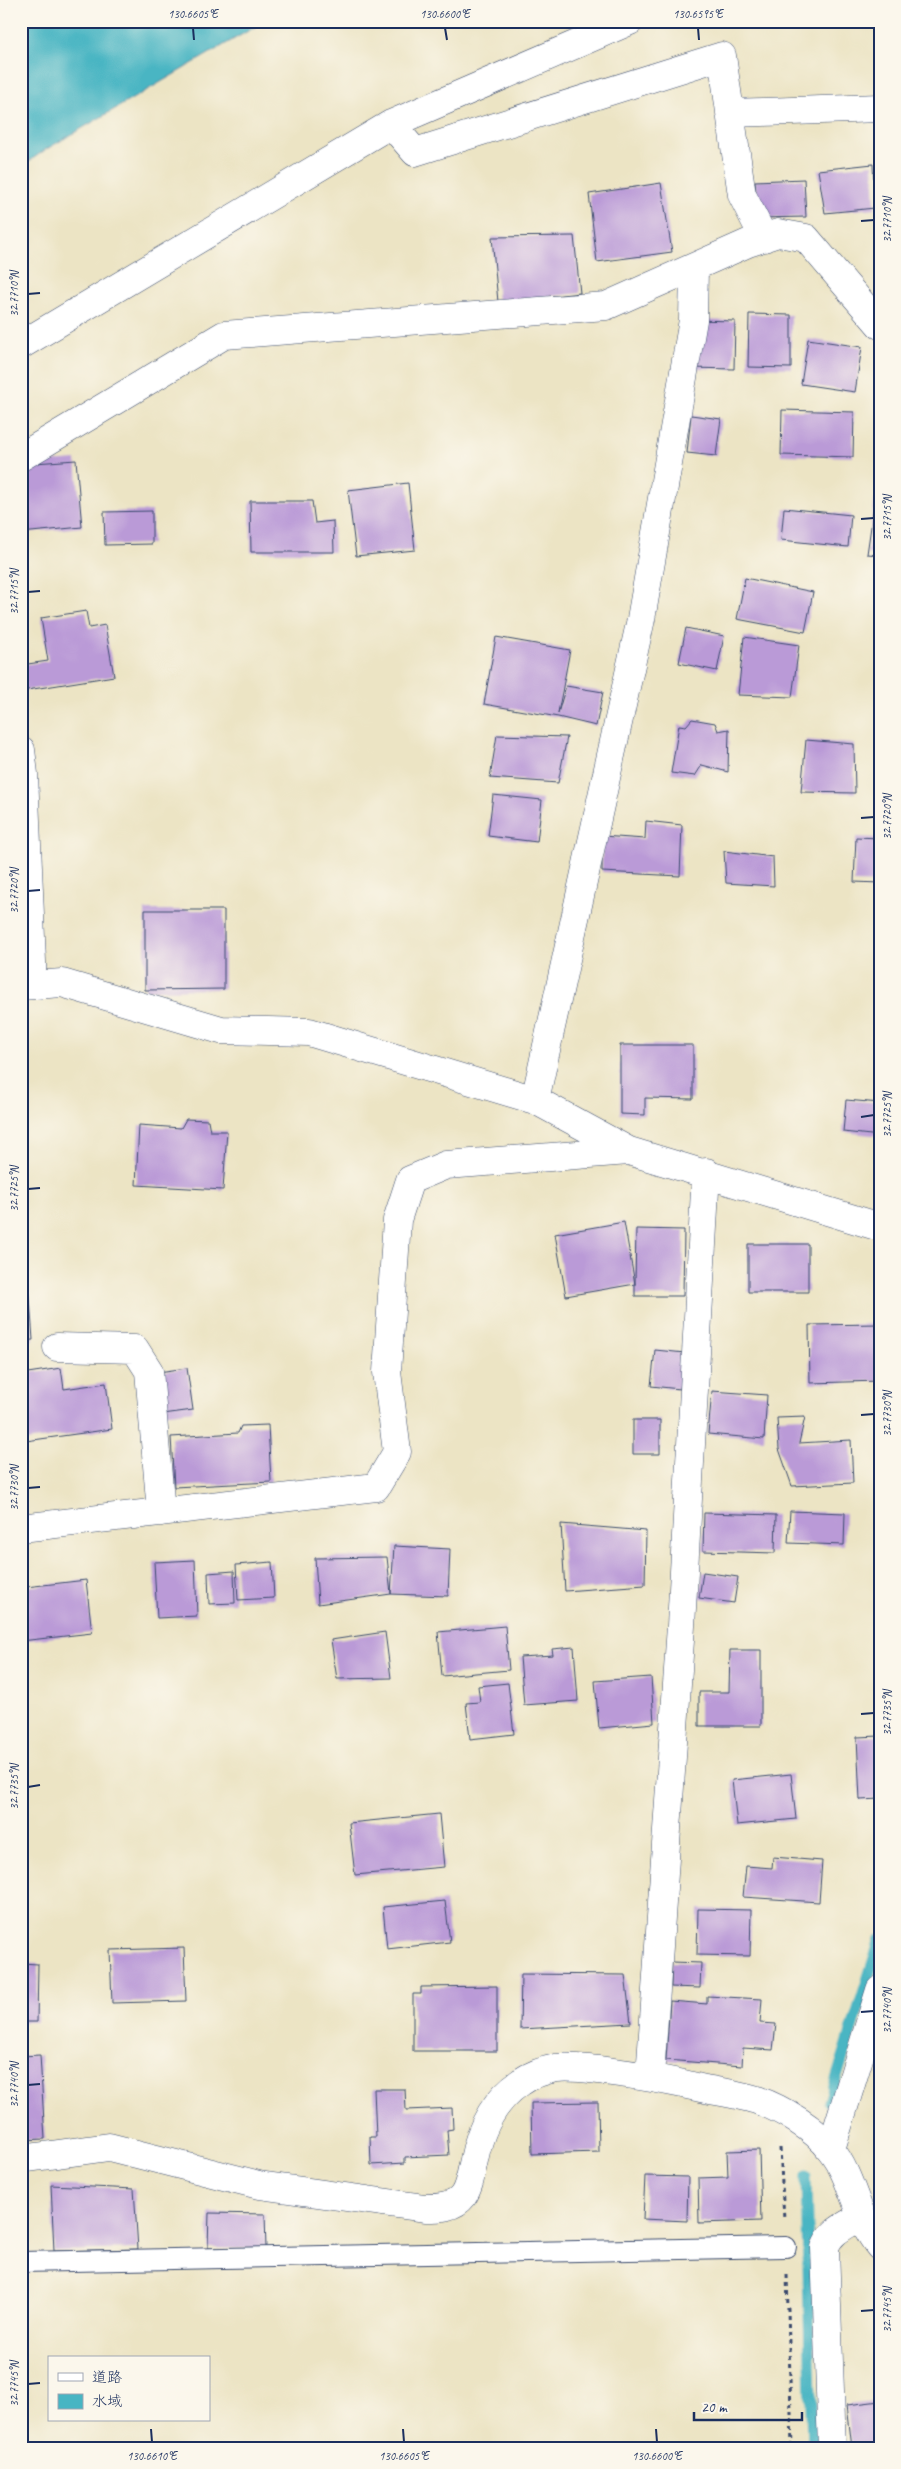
<svg xmlns="http://www.w3.org/2000/svg" width="901" height="2469" font-family="Caveat,'Klee One',sans-serif">
  <style>
    .water { fill: #48b5c3; stroke: #327290 }
    .lines { fill: none; stroke-linecap: round; stroke-linejoin: round }
    .stream { stroke: #48b5c3; stroke-width: 11 }
    .building { fill: #ba9ad7 }
    .service-casing { stroke: #3a4a6d; stroke-width: 22 }
    .minor-casing { stroke: #3a4a6d; stroke-width: 29 }
    .path { stroke: #3a4a6d; stroke-width: 3; stroke-dasharray: 4 4; stroke-linecap: butt }
    .service { stroke: #fff; stroke-width: 20 }
    .minor { stroke: #fff; stroke-width: 28 }
    .ticks { fill: none; stroke: #1b2f5e; stroke-width: 2 }
    .neatline { fill: none; stroke: #1b2f5e; stroke-width: 2 }
    .ticks-label { font-size: 12px; text-anchor: middle; fill: #1b2f5e }
  </style>
  <rect width="100%" height="100%" fill="#fbf7ec"/>
  <filter id="ink" filterUnits="userSpaceOnUse"><feTurbulence type="fractalNoise" baseFrequency=".02" numOctaves="2"/><feDisplacementMap in="SourceGraphic" scale="10" xChannelSelector="R" yChannelSelector="G"/><feConvolveMatrix kernelMatrix="1 2 1 2 8 2 1 2 1" color-interpolation-filters="sRGB"/></filter>
  <filter id="wash" filterUnits="userSpaceOnUse"><feTurbulence type="fractalNoise" baseFrequency=".0096" numOctaves="4" result="noise"/><feDisplacementMap in="SourceGraphic" scale="20" xChannelSelector="R" yChannelSelector="G"/><feGaussianBlur stdDeviation="1.12" result="paint"/><feColorMatrix in="noise" values="0 0 0 0 0 0 0 0 0 0 0 0 0 0 0 0 0 1.4 0 .05"/><feComposite in="paint" operator="in"/></filter>
  <g filter="url(#wash)">
    <rect width="100%" height="100%" fill="#ece4c4"/>
    <path class="water" d="M 21,21 L 265,21 L 45,150 L 21,167 Z"/>
    <g class="lines">
      <path class="stream" d="M 829,2102 L 880,1939
        M 806,2176 L 812,2448"/>
    </g>
    <g id="blocks">
      <path class="building" d="M 873,164 L 875,208 L 825,213 L 818,170 Z
        M 804,179 L 806,217 L 758,218 L 755,181 Z
        M 661,183 L 672,252 L 597,262 L 589,194 Z
        M 574,236 L 580,293 L 498,302 L 492,237 Z
        M 749,314 L 791,315 L 791,368 L 748,367 Z
        M 693,320 L 735,321 L 734,369 L 691,368 Z
        M 808,339 L 862,347 L 855,392 L 801,384 Z
        M 782,410 L 854,412 L 853,457 L 781,455 Z
        M 691,415 L 721,419 L 716,456 L 687,453 Z
        M 76,460 L 82,527 L 21,533 L 21,464 Z
        M 408,483 L 415,550 L 356,556 L 348,490 Z
        M 875,499 L 880,500 L 880,555 L 867,554 Z
        M 250,501 L 312,501 L 315,523 L 333,521 L 334,552 L 251,552 Z
        M 784,508 L 851,515 L 848,547 L 781,540 Z
        M 152,511 L 152,544 L 105,545 L 104,512 Z
        M 745,578 L 813,592 L 805,632 L 737,619 Z
        M 86,611 L 89,628 L 105,625 L 114,676 L 21,691 L 21,665 L 48,661 L 41,618 Z
        M 686,628 L 724,636 L 717,671 L 679,663 Z
        M 496,637 L 570,650 L 558,713 L 566,686 L 603,692 L 596,726 L 558,717 L 484,704 Z
        M 744,637 L 799,645 L 792,697 L 738,695 Z
        M 692,719 L 715,723 L 718,731 L 729,729 L 728,772 L 702,765 L 695,776 L 671,773 L 679,725 L 686,726 Z
        M 497,735 L 567,737 L 558,783 L 490,778 Z
        M 806,740 L 854,744 L 855,793 L 801,792 Z
        M 493,795 L 542,800 L 537,842 L 488,836 Z
        M 646,821 L 682,825 L 680,876 L 602,872 L 602,836 L 645,839 Z
        M 856,837 L 880,838 L 880,883 L 854,882 Z
        M 724,851 L 773,857 L 774,886 L 726,883 Z
        M 145,910 L 224,910 L 224,989 L 145,990 Z
        M 620,1045 L 693,1045 L 693,1099 L 645,1098 L 645,1115 L 620,1114 Z
        M 846,1100 L 880,1103 L 880,1136 L 843,1132 Z
        M 186,1119 L 208,1120 L 210,1131 L 227,1131 L 223,1190 L 136,1185 L 139,1125 L 181,1128 Z
        M 624,1222 L 635,1284 L 636,1229 L 684,1230 L 683,1296 L 635,1296 L 635,1284 L 566,1296 L 555,1234 Z
        M 748,1244 L 808,1244 L 808,1292 L 748,1292 Z
        M 21,1285 L 29,1285 L 33,1340 L 21,1341 Z
        M 880,1324 L 880,1381 L 810,1383 L 809,1325 Z
        M 655,1350 L 685,1353 L 680,1389 L 651,1386 Z
        M 61,1368 L 64,1389 L 106,1383 L 112,1429 L 26,1441 L 21,1408 L 21,1374 Z
        M 187,1368 L 193,1410 L 163,1414 L 158,1372 Z
        M 712,1391 L 767,1395 L 764,1439 L 708,1434 Z
        M 805,1417 L 799,1443 L 851,1440 L 853,1483 L 792,1486 L 779,1449 L 777,1418 Z
        M 633,1420 L 660,1420 L 660,1454 L 633,1454 Z
        M 268,1425 L 271,1482 L 174,1487 L 171,1437 L 238,1433 L 241,1426 Z
        M 790,1511 L 845,1513 L 844,1545 L 788,1543 Z
        M 704,1513 L 776,1515 L 775,1553 L 703,1551 Z
        M 561,1524 L 646,1531 L 645,1585 L 565,1591 Z
        M 394,1546 L 450,1549 L 448,1596 L 391,1594 L 318,1604 L 315,1558 L 387,1557 L 391,1594 Z
        M 195,1560 L 197,1616 L 157,1618 L 154,1562 Z
        M 272,1562 L 274,1598 L 238,1600 L 236,1565 Z
        M 234,1571 L 235,1603 L 209,1604 L 208,1573 Z
        M 703,1572 L 738,1577 L 734,1603 L 699,1598 Z
        M 24,1574 L 26,1587 L 86,1580 L 92,1633 L 21,1641 L 21,1575 Z
        M 505,1626 L 509,1670 L 442,1676 L 438,1632 Z
        M 385,1632 L 391,1678 L 337,1679 L 331,1640 Z
        M 574,1647 L 578,1701 L 524,1705 L 520,1657 L 553,1655 L 552,1649 Z
        M 730,1650 L 761,1650 L 761,1726 L 699,1726 L 699,1692 L 729,1692 Z
        M 651,1677 L 654,1723 L 599,1728 L 595,1681 Z
        M 508,1683 L 514,1734 L 470,1739 L 466,1703 L 480,1702 L 478,1686 Z
        M 880,1736 L 880,1799 L 860,1800 L 857,1737 Z
        M 791,1774 L 796,1819 L 737,1825 L 732,1780 Z
        M 439,1814 L 444,1867 L 355,1875 L 349,1823 Z
        M 773,1857 L 822,1861 L 819,1902 L 743,1897 L 746,1866 L 772,1868 Z
        M 445,1901 L 450,1942 L 387,1949 L 383,1907 Z
        M 698,1909 L 751,1910 L 750,1956 L 697,1955 Z
        M 184,1948 L 186,2001 L 112,2003 L 110,1950 Z
        M 672,1962 L 701,1963 L 700,1988 L 671,1987 Z
        M 21,1963 L 38,1964 L 37,2022 L 21,2022 Z
        M 521,1974 L 625,1975 L 631,2023 L 520,2029 Z
        M 497,1986 L 497,2051 L 413,2051 L 413,1994 L 421,1994 L 421,1987 Z
        M 707,1996 L 762,1999 L 760,2023 L 776,2024 L 773,2050 L 743,2048 L 742,2066 L 666,2060 L 670,2001 L 707,2004 Z
        M 40,2055 L 45,2139 L 21,2140 L 21,2056 Z
        M 374,2089 L 405,2089 L 406,2110 L 452,2108 L 453,2129 L 447,2130 L 449,2155 L 405,2157 L 405,2163 L 371,2165 L 370,2137 L 376,2137 Z
        M 598,2102 L 599,2152 L 532,2154 L 531,2103 Z
        M 759,2150 L 761,2221 L 699,2223 L 698,2178 L 728,2177 L 727,2151 Z
        M 645,2176 L 688,2177 L 687,2221 L 643,2219 Z
        M 51,2185 L 134,2189 L 138,2249 L 54,2251 Z
        M 209,2213 L 265,2214 L 266,2249 L 208,2248 Z
        M 880,2401 L 880,2448 L 852,2448 L 847,2405 Z"/>
    </g>
  </g>
  <g filter="url(#ink)">
    <use href="#blocks" fill-opacity="0" stroke="#3a4a6d" stroke-width="1"/>
    <g class="lines">
      <g class="service-casing">
        <path id="service" d="M 21,2262 L 786,2247"/>
      </g>
      <g class="minor-casing">
        <path id="minor" d="M 730,113 L 880,108
          M 391,124 L 415,152 L 722,56 L 742,195 L 764,238
          M 21,345 L 391,124 L 630,21
          M 21,457 L 224,335 L 606,306 L 748,243 L 778,233 L 806,238 L 880,325
          M 21,750 L 24,774 L 33,985
          M 21,986 L 62,983 L 221,1030 L 309,1032 L 535,1100 L 629,1151 L 880,1227
          M 535,1100 L 641,619 L 693,320 L 694,268
          M 57,1347 L 135,1349 L 149,1371 L 161,1512
          M 21,1528 L 376,1487 L 397,1452 L 387,1372 L 397,1220 L 410,1180 L 446,1165 L 629,1151
          M 650,2077 L 681,1626 L 706,1172
          M 831,2149 L 880,1990
          M 21,2159 L 109,2147 L 259,2185 L 425,2208 C 438,2208 454,2208 463,2196 C 470,2186 471,2172 474,2160 C 480,2129 494,2100 521,2082 C 531,2075 545,2070 556,2068 C 573,2066 589,2069 605,2071 C 639,2075 672,2081 705,2089 C 722,2092 741,2095 757,2100 C 782,2109 816,2129 831,2150 C 854,2179 856,2219 880,2247
          M 832,2448 L 825,2248 C 829,2232 847,2225 861,2216"/>
      </g>
      <path class="path" d="M 780,2148 L 784,2219
        M 787,2275 L 792,2448"/>
      <use href="#service" class="service"/>
      <use href="#minor" class="minor"/>
    </g>
  </g>
  <path class="ticks" d="M 193,28 L 194,40M 445,28 L 447,40M 698,28 L 699,40M 861,221 L 874,220M 28,294 L 40,293M 861,519 L 874,518M 28,592 L 40,591M 861,818 L 874,817M 28,891 L 40,890M 861,1117 L 874,1115M 28,1189 L 40,1188M 861,1415 L 874,1414M 28,1488 L 40,1487M 861,1714 L 874,1713M 28,1787 L 40,1785M 861,2012 L 874,2011M 28,2085 L 40,2084M 861,2311 L 874,2310M 28,2384 L 40,2383M 151,2429 L 152,2442M 403,2429 L 404,2442M 656,2429 L 657,2442"/>
  <rect width="901" height="2469" fill="none" stroke="#fbf7ec" stroke-width="55"/>
  <rect x="48" y="2356" width="162" height="65" fill="#fbf7ec" stroke="#a1a7b3"/>
  <rect x="58" y="2373" width="25" height="8" fill="#ffffff" stroke="#a1a7b3"/>
  <text x="92" y="2382" font-size="15" fill="#1b2f5e">道路</text>
  <rect x="58" y="2394" width="25" height="15" fill="#48b5c3" stroke="#a1a7b3"/>
  <text x="92" y="2406" font-size="15" fill="#1b2f5e">水域</text>
  <path d="M694 2412v8h108v-8" fill="none" stroke="#1b2f5e" stroke-width="2.5"/>
  <text x="701" y="2412" font-size="15" fill="#1b2f5e" stroke="#fbf7ec" stroke-width="4" paint-order="stroke">20 m</text>
  <rect x="28" y="28" width="846" height="2414" class="neatline"/>
  <g class="ticks-label">
    <text x="193" y="18">130.6605°E</text>
    <text x="445" y="18">130.6600°E</text>
    <text x="698" y="18">130.6595°E</text>
    <text transform="translate(887 220) rotate(-90)" y="4">32.7710°N</text>
    <text transform="translate(14 294) rotate(-90)" y="4">32.7710°N</text>
    <text transform="translate(887 518) rotate(-90)" y="4">32.7715°N</text>
    <text transform="translate(14 592) rotate(-90)" y="4">32.7715°N</text>
    <text transform="translate(887 817) rotate(-90)" y="4">32.7720°N</text>
    <text transform="translate(14 891) rotate(-90)" y="4">32.7720°N</text>
    <text transform="translate(887 1115) rotate(-90)" y="4">32.7725°N</text>
    <text transform="translate(14 1189) rotate(-90)" y="4">32.7725°N</text>
    <text transform="translate(887 1414) rotate(-90)" y="4">32.7730°N</text>
    <text transform="translate(14 1488) rotate(-90)" y="4">32.7730°N</text>
    <text transform="translate(887 1713) rotate(-90)" y="4">32.7735°N</text>
    <text transform="translate(14 1787) rotate(-90)" y="4">32.7735°N</text>
    <text transform="translate(887 2011) rotate(-90)" y="4">32.7740°N</text>
    <text transform="translate(14 2085) rotate(-90)" y="4">32.7740°N</text>
    <text transform="translate(887 2310) rotate(-90)" y="4">32.7745°N</text>
    <text transform="translate(14 2384) rotate(-90)" y="4">32.7745°N</text>
    <text x="152" y="2460">130.6610°E</text>
    <text x="404" y="2460">130.6605°E</text>
    <text x="657" y="2460">130.6600°E</text>
  </g>
</svg>
